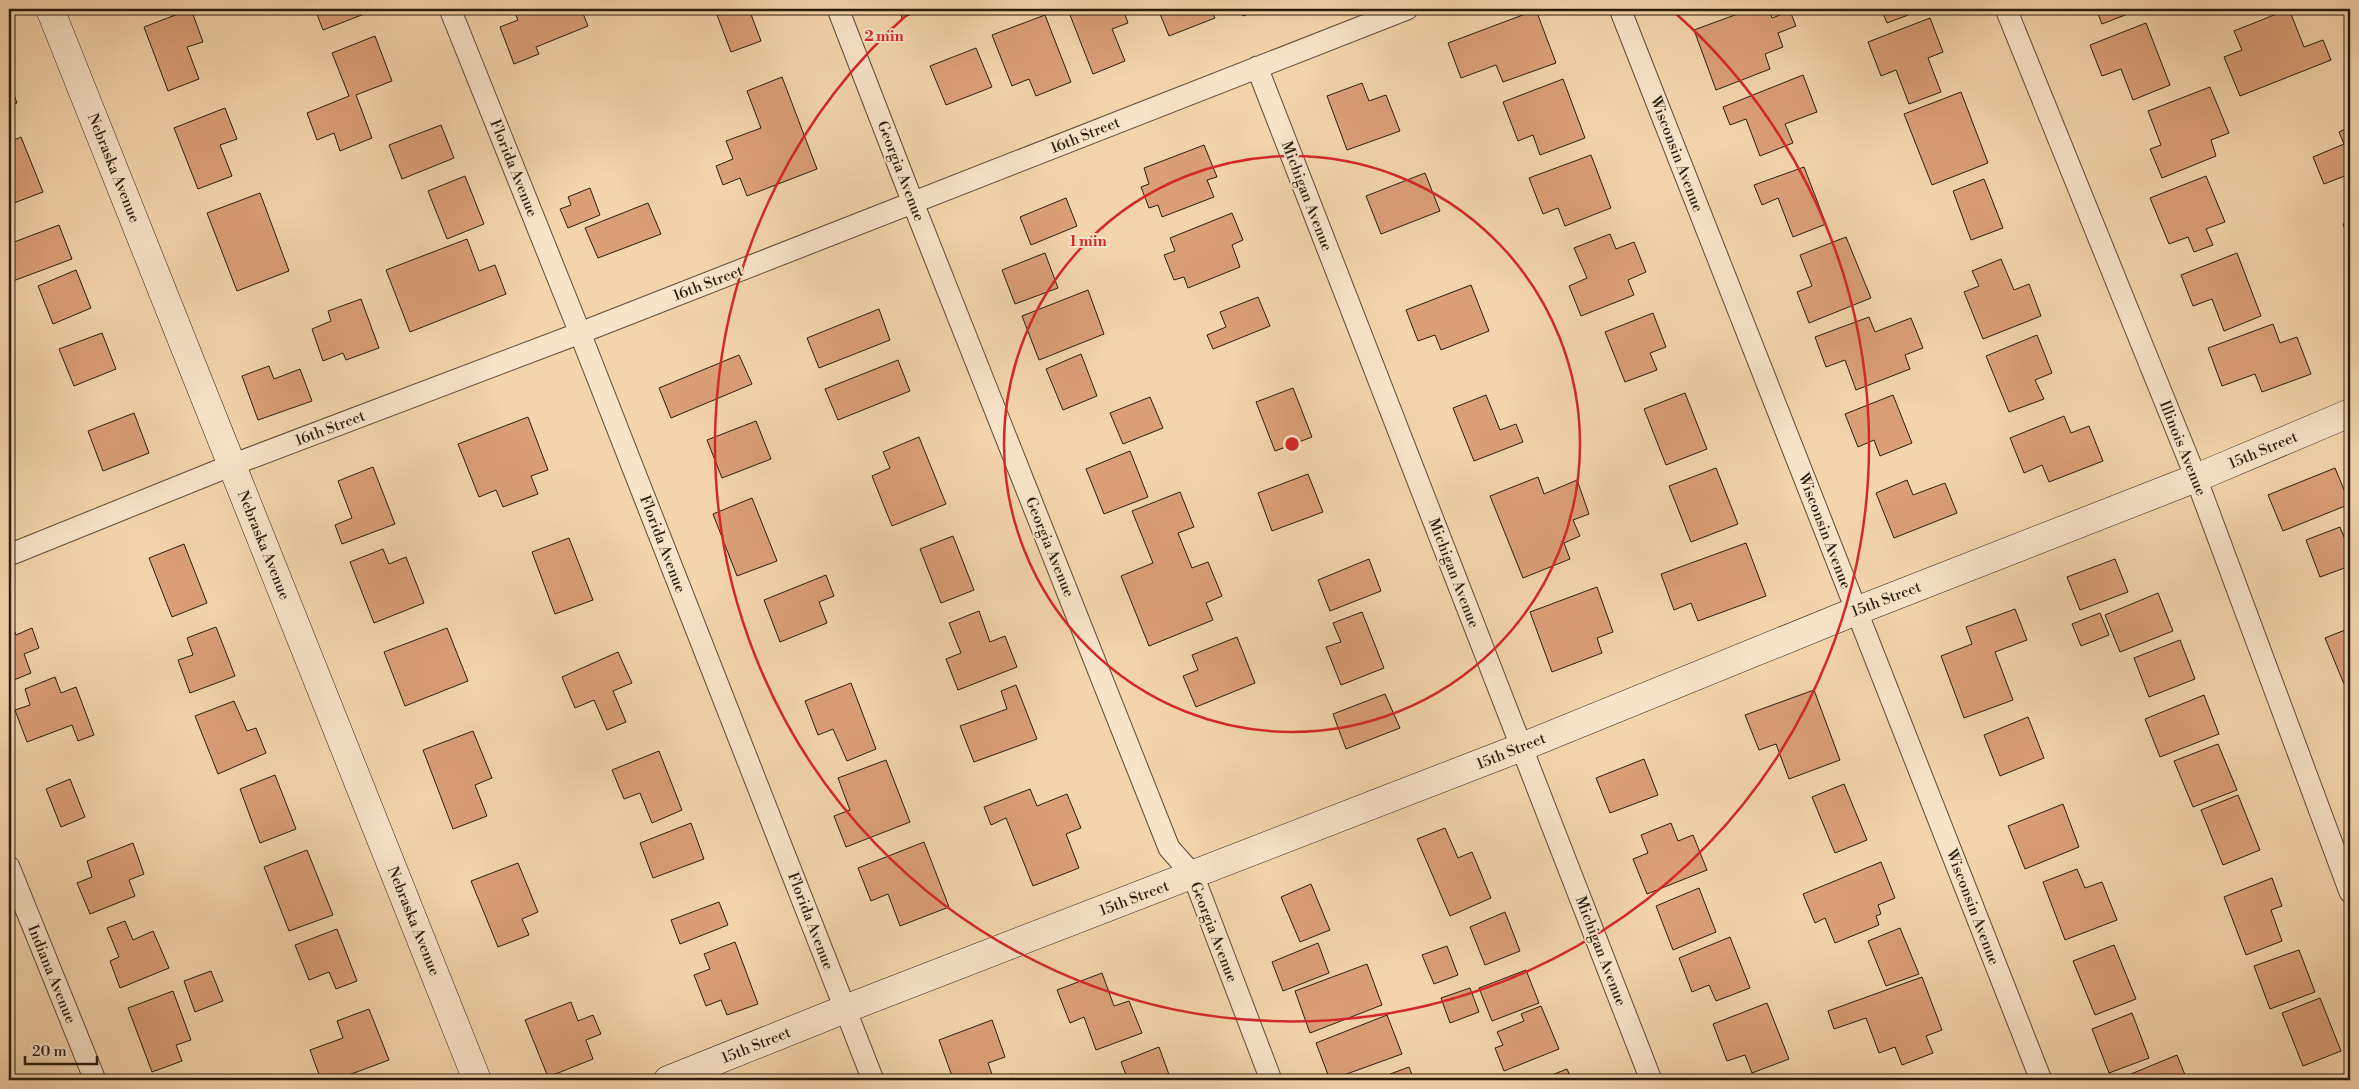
<svg xmlns="http://www.w3.org/2000/svg" width="2359" height="1089" font-family="'Libre Bodoni',serif">
  <style>
    .building { fill: #db9f78; stroke: #291d0f }
    .lines { fill: none; stroke-linecap: round; stroke-linejoin: round }
    .street-casing { stroke: #5c4b36; stroke-width: 23 }
    .secondary-casing { stroke: #291d0f; stroke-width: 29 }
    .street { stroke: #f8e4c8; stroke-width: 21 }
    .secondary { stroke: #f8e4c8; stroke-width: 28 }
    .ring { fill: none; stroke: #d62828; stroke-width: 2.5 }
    .labels { text-anchor: middle; stroke-width: 4; stroke-linejoin: round; paint-order: stroke }
    .street-label { font-size: 15px; fill: #291d0f; stroke: #f8e4c8 }
    .centre { fill: #d62828; stroke: #f8e4c8; stroke-width: 2.5 }
    .ring-label { font-size: 15px; text-anchor: middle; font-weight: bold; fill: #d62828; stroke: #f8e4c8; stroke-width: 4; stroke-linejoin: round; paint-order: stroke }
  </style>
  <rect width="100%" height="100%" fill="#f4d5ab"/>
  <filter id="stains"><feTurbulence type="fractalNoise" baseFrequency=".004" numOctaves="4"/><feColorMatrix values="0 0 0 0 .2 0 0 0 0 .09 0 0 0 0 .02 0 0 0 .5 -.17"/></filter>
  <radialGradient id="worn" r=".72"><stop offset=".6" stop-color="#630" stop-opacity="0"/><stop offset="1" stop-color="#630" stop-opacity=".3"/></radialGradient>
  <path class="building" d="M 191,9 L 203,42 L 187,47 L 199,79 L 168,91 L 144,27 Z
    M 315,9 L 377,9 L 323,30 Z
    M 513,9 L 589,9 L 582,11 L 588,26 L 536,47 L 539,54 L 514,64 L 500,27 L 518,20 Z
    M 733,9 L 749,9 L 761,41 L 731,52 L 717,15 Z
    M 899,9 L 925,9 L 902,18 Z
    M 1085,9 L 1123,9 L 1128,23 L 1112,29 L 1125,61 L 1093,74 L 1070,15 Z
    M 1158,9 L 1211,9 L 1215,18 L 1169,36 Z
    M 1240,9 L 1261,9 L 1243,16 Z
    M 1751,9 L 1769,9 L 1772,18 L 1790,11 L 1796,26 L 1778,33 L 1783,47 L 1765,54 L 1770,69 L 1716,90 L 1694,30 Z
    M 1881,9 L 1924,9 L 1887,23 Z
    M 2075,9 L 2094,9 L 2078,15 Z
    M 2096,9 L 2138,9 L 2138,10 L 2102,24 Z
    M 2289,9 L 2304,47 L 2323,40 L 2331,60 L 2240,96 L 2224,57 L 2242,50 L 2234,31 Z
    M 1536,10 L 1556,63 L 1503,82 L 1496,65 L 1461,78 L 1448,43 Z
    M 1045,15 L 1071,82 L 1036,96 L 1029,79 L 1012,86 L 992,35 Z
    M 1930,18 L 1943,52 L 1928,58 L 1941,92 L 1909,104 L 1896,70 L 1881,76 L 1868,42 Z
    M 2146,23 L 2170,85 L 2133,100 L 2121,69 L 2102,76 L 2090,45 Z
    M 375,36 L 392,81 L 356,95 L 372,138 L 340,151 L 334,133 L 317,140 L 307,113 L 349,96 L 332,53 Z
    M 976,48 L 992,87 L 946,105 L 930,66 Z
    M 1803,75 L 1817,112 L 1785,124 L 1793,143 L 1760,156 L 1746,119 L 1730,125 L 1723,107 Z
    M 782,77 L 817,169 L 747,196 L 740,178 L 723,185 L 716,166 L 733,159 L 726,141 L 761,128 L 747,91 Z
    M 1563,79 L 1585,138 L 1540,155 L 1533,135 L 1518,141 L 1503,102 Z
    M 9,81 L 17,103 L 9,106 Z
    M 1362,83 L 1369,101 L 1386,95 L 1400,131 L 1347,150 L 1327,96 Z
    M 2210,87 L 2229,133 L 2211,140 L 2216,156 L 2162,178 L 2150,149 L 2161,145 L 2148,111 Z
    M 1961,92 L 1988,163 L 1932,185 L 1904,114 Z
    M 225,108 L 237,139 L 220,145 L 232,176 L 198,189 L 174,128 Z
    M 441,125 L 454,158 L 402,179 L 389,145 Z
    M 2350,127 L 2350,174 L 2324,184 L 2313,157 L 2344,144 L 2339,132 Z
    M 21,137 L 43,192 L 14,203 L 9,190 L 9,142 Z
    M 1204,145 L 1217,177 L 1207,180 L 1214,197 L 1162,217 L 1158,205 L 1149,208 L 1141,187 L 1149,184 L 1144,168 Z
    M 1591,155 L 1611,208 L 1565,226 L 1558,208 L 1543,214 L 1529,178 Z
    M 1804,167 L 1826,224 L 1793,237 L 1778,198 L 1762,205 L 1754,185 Z
    M 1425,173 L 1440,211 L 1381,234 L 1366,196 Z
    M 465,176 L 484,224 L 447,239 L 428,191 Z
    M 2206,176 L 2225,222 L 2206,229 L 2213,245 L 2194,252 L 2188,237 L 2169,244 L 2150,198 Z
    M 1984,179 L 2003,228 L 1971,240 L 1953,191 Z
    M 590,188 L 600,215 L 568,228 L 560,209 L 571,205 L 568,197 Z
    M 260,193 L 289,271 L 237,291 L 207,213 Z
    M 1066,198 L 1077,226 L 1031,245 L 1020,217 Z
    M 648,203 L 661,234 L 598,258 L 585,228 Z
    M 1232,213 L 1243,240 L 1232,245 L 1240,267 L 1188,288 L 1184,277 L 1174,280 L 1164,255 L 1175,251 L 1170,238 Z
    M 2350,221 L 2350,243 L 2343,224 Z
    M 59,225 L 72,259 L 13,281 L 9,270 L 9,244 Z
    M 1610,234 L 1616,249 L 1634,242 L 1646,272 L 1628,280 L 1634,295 L 1581,316 L 1569,286 L 1587,278 L 1574,248 Z
    M 1846,237 L 1871,298 L 1809,323 L 1797,292 L 1812,286 L 1800,255 Z
    M 467,239 L 479,271 L 495,265 L 506,294 L 410,332 L 386,270 Z
    M 1045,253 L 1058,288 L 1015,304 L 1002,270 Z
    M 2237,253 L 2261,316 L 2224,331 L 2212,299 L 2193,306 L 2181,275 Z
    M 2001,259 L 2014,290 L 2029,284 L 2041,316 L 1983,339 L 1964,292 L 1979,286 L 1972,271 Z
    M 76,270 L 91,308 L 53,324 L 38,286 Z
    M 1471,285 L 1489,331 L 1441,350 L 1435,335 L 1418,341 L 1406,310 Z
    M 1088,290 L 1104,334 L 1039,360 L 1022,316 Z
    M 1258,297 L 1270,326 L 1213,349 L 1207,335 L 1226,327 L 1220,312 Z
    M 361,299 L 379,348 L 346,360 L 343,353 L 323,361 L 312,329 L 331,321 L 328,311 Z
    M 879,309 L 890,340 L 819,368 L 807,338 Z
    M 1653,313 L 1666,347 L 1650,353 L 1657,370 L 1625,382 L 1605,332 Z
    M 1869,317 L 1875,332 L 1911,318 L 1923,348 L 1905,355 L 1910,369 L 1856,390 L 1845,360 L 1826,367 L 1815,337 Z
    M 2273,324 L 2280,343 L 2297,337 L 2311,374 L 2262,392 L 2255,374 L 2222,386 L 2208,348 Z
    M 102,333 L 116,369 L 74,386 L 59,349 Z
    M 2037,335 L 2052,373 L 2035,380 L 2044,399 L 2009,412 L 1986,356 Z
    M 1081,354 L 1097,396 L 1063,410 L 1046,369 Z
    M 739,355 L 752,384 L 671,418 L 659,388 Z
    M 898,360 L 910,391 L 838,420 L 825,389 Z
    M 269,366 L 274,379 L 300,369 L 312,401 L 258,420 L 242,376 Z
    M 1293,388 L 1312,437 L 1275,451 L 1256,402 Z
    M 1685,393 L 1707,449 L 1666,465 L 1644,409 Z
    M 1486,395 L 1500,430 L 1516,424 L 1523,442 L 1474,461 L 1453,408 Z
    M 1893,395 L 1912,443 L 1880,456 L 1874,440 L 1858,447 L 1845,414 Z
    M 1150,397 L 1163,428 L 1123,444 L 1110,413 Z
    M 134,413 L 149,453 L 103,471 L 88,431 Z
    M 2064,416 L 2071,433 L 2089,426 L 2103,461 L 2049,482 L 2042,465 L 2024,473 L 2010,438 Z
    M 528,417 L 548,470 L 531,476 L 538,494 L 503,507 L 496,490 L 479,497 L 458,444 Z
    M 756,421 L 771,459 L 722,478 L 707,440 Z
    M 919,437 L 946,504 L 892,526 L 872,476 L 890,468 L 883,452 Z
    M 1130,451 L 1148,497 L 1104,514 L 1086,469 Z
    M 373,467 L 395,524 L 342,544 L 335,525 L 352,518 L 338,481 Z
    M 1716,468 L 1738,524 L 1691,542 L 1669,486 Z
    M 2335,468 L 2350,504 L 2283,531 L 2268,495 Z
    M 1308,474 L 1323,512 L 1272,531 L 1258,493 Z
    M 1538,477 L 1544,494 L 1577,480 L 1589,514 L 1573,520 L 1580,536 L 1564,543 L 1570,559 L 1523,578 L 1490,496 Z
    M 1907,480 L 1913,495 L 1945,483 L 1957,513 L 1894,538 L 1876,493 Z
    M 1180,492 L 1194,527 L 1178,533 L 1192,568 L 1208,562 L 1222,596 L 1206,603 L 1213,620 L 1149,646 L 1121,576 L 1153,563 L 1132,511 Z
    M 752,498 L 777,561 L 737,576 L 713,514 Z
    M 2340,527 L 2350,552 L 2350,566 L 2320,577 L 2306,540 Z
    M 953,536 L 974,590 L 941,603 L 920,549 Z
    M 569,538 L 593,600 L 555,614 L 532,552 Z
    M 1746,543 L 1766,596 L 1698,621 L 1691,603 L 1674,610 L 1661,574 Z
    M 184,544 L 207,603 L 172,617 L 149,558 Z
    M 383,549 L 389,564 L 406,557 L 424,603 L 374,623 L 350,562 Z
    M 1369,559 L 1381,591 L 1330,611 L 1318,580 Z
    M 2115,559 L 2128,592 L 2080,610 L 2067,577 Z
    M 826,575 L 834,596 L 819,602 L 827,623 L 780,642 L 764,600 Z
    M 1597,587 L 1613,632 L 1597,638 L 1602,653 L 1552,672 L 1530,612 Z
    M 2158,593 L 2173,631 L 2120,652 L 2105,615 Z
    M 2015,609 L 2027,640 L 1995,652 L 2013,700 L 1964,718 L 1941,656 L 1972,644 L 1966,627 Z
    M 979,611 L 990,642 L 1005,636 L 1017,667 L 958,690 L 946,659 L 961,653 L 949,623 Z
    M 1362,612 L 1384,668 L 1341,685 L 1326,647 L 1341,642 L 1333,623 Z
    M 2100,613 L 2109,635 L 2081,646 L 2072,624 Z
    M 9,616 L 16,635 L 32,628 L 39,648 L 24,654 L 31,673 L 9,682 Z
    M 216,627 L 235,676 L 190,693 L 178,660 L 193,655 L 187,638 Z
    M 447,628 L 468,681 L 405,706 L 384,652 Z
    M 2350,628 L 2350,682 L 2344,684 L 2325,638 Z
    M 1237,637 L 1255,683 L 1196,707 L 1183,676 L 1198,670 L 1192,655 Z
    M 2180,640 L 2195,679 L 2149,697 L 2134,658 Z
    M 618,652 L 632,683 L 613,691 L 626,722 L 607,730 L 594,700 L 575,708 L 562,677 Z
    M 55,677 L 61,693 L 76,687 L 94,735 L 78,741 L 72,725 L 27,742 L 15,710 L 30,705 L 25,689 Z
    M 851,683 L 876,749 L 847,761 L 833,729 L 818,735 L 805,701 Z
    M 1016,685 L 1037,739 L 974,762 L 960,726 L 1007,709 L 1001,691 Z
    M 1814,690 L 1840,760 L 1789,779 L 1776,744 L 1759,750 L 1745,715 Z
    M 1385,694 L 1400,728 L 1346,749 L 1333,714 Z
    M 2204,695 L 2219,734 L 2160,757 L 2145,719 Z
    M 234,701 L 247,731 L 256,728 L 266,753 L 218,774 L 195,716 Z
    M 2028,717 L 2044,758 L 2000,776 L 1984,735 Z
    M 473,731 L 492,778 L 475,785 L 487,816 L 453,829 L 423,750 Z
    M 2218,744 L 2237,790 L 2193,807 L 2174,761 Z
    M 659,751 L 682,810 L 652,823 L 640,793 L 624,799 L 612,770 Z
    M 1644,759 L 1658,795 L 1610,813 L 1596,778 Z
    M 886,760 L 910,822 L 846,847 L 834,816 L 850,810 L 838,778 Z
    M 275,775 L 296,829 L 260,843 L 240,789 Z
    M 70,779 L 85,817 L 61,827 L 46,789 Z
    M 1844,784 L 1867,840 L 1835,853 L 1812,797 Z
    M 1030,789 L 1037,806 L 1067,794 L 1081,828 L 1066,834 L 1079,868 L 1033,886 L 1006,818 L 991,825 L 984,807 Z
    M 2238,795 L 2260,850 L 2223,865 L 2201,810 Z
    M 2063,804 L 2079,847 L 2025,869 L 2008,826 Z
    M 691,823 L 704,859 L 653,878 L 640,843 Z
    M 1671,823 L 1678,841 L 1693,835 L 1707,870 L 1647,894 L 1633,859 L 1648,853 L 1641,835 Z
    M 1445,828 L 1458,858 L 1472,852 L 1491,898 L 1450,916 L 1417,839 Z
    M 924,842 L 949,907 L 900,926 L 888,894 L 871,901 L 858,868 Z
    M 133,843 L 144,874 L 129,880 L 135,896 L 90,914 L 77,883 L 92,877 L 87,861 Z
    M 307,850 L 333,915 L 289,931 L 264,867 Z
    M 1881,862 L 1895,898 L 1878,905 L 1881,914 L 1876,916 L 1879,925 L 1835,943 L 1825,918 L 1815,923 L 1803,894 Z
    M 518,863 L 538,912 L 522,919 L 529,935 L 498,947 L 471,881 Z
    M 2077,869 L 2085,888 L 2102,882 L 2117,920 L 2065,940 L 2043,882 Z
    M 2272,878 L 2282,906 L 2271,910 L 2282,941 L 2246,955 L 2224,897 Z
    M 1311,884 L 1330,930 L 1300,942 L 1281,897 Z
    M 1699,888 L 1716,932 L 1673,950 L 1656,906 Z
    M 719,902 L 728,925 L 680,944 L 671,920 Z
    M 1505,912 L 1520,951 L 1485,965 L 1470,927 Z
    M 125,921 L 133,940 L 153,931 L 169,968 L 120,988 L 110,961 L 119,957 L 107,928 Z
    M 1900,928 L 1919,974 L 1886,986 L 1868,941 Z
    M 337,929 L 357,981 L 336,989 L 329,972 L 309,980 L 295,945 Z
    M 1730,937 L 1750,988 L 1716,1001 L 1709,985 L 1692,992 L 1679,958 Z
    M 735,942 L 758,1004 L 727,1015 L 721,1000 L 706,1006 L 694,975 L 710,969 L 704,954 Z
    M 1318,943 L 1329,973 L 1283,991 L 1272,962 Z
    M 2114,945 L 2136,999 L 2095,1015 L 2073,961 Z
    M 1447,946 L 1458,975 L 1434,984 L 1422,955 Z
    M 2299,950 L 2315,992 L 2270,1009 L 2254,966 Z
    M 1367,964 L 1382,1005 L 1310,1033 L 1295,991 Z
    M 1526,970 L 1539,1003 L 1492,1021 L 1479,988 Z
    M 211,971 L 223,1001 L 195,1012 L 184,981 Z
    M 1102,973 L 1114,1006 L 1129,1001 L 1142,1033 L 1096,1050 L 1084,1017 L 1070,1023 L 1057,990 Z
    M 1922,977 L 1942,1030 L 1926,1036 L 1933,1053 L 1902,1065 L 1895,1047 L 1879,1053 L 1866,1018 L 1834,1029 L 1828,1011 Z
    M 1470,988 L 1479,1012 L 1450,1023 L 1441,998 Z
    M 173,991 L 191,1040 L 176,1045 L 182,1061 L 152,1072 L 128,1008 Z
    M 2320,998 L 2341,1051 L 2303,1066 L 2282,1013 Z
    M 571,1002 L 578,1021 L 593,1015 L 601,1034 L 586,1040 L 593,1059 L 548,1077 L 525,1020 Z
    M 1767,1003 L 1789,1059 L 1752,1073 L 1745,1055 L 1727,1061 L 1713,1024 Z
    M 1541,1006 L 1559,1049 L 1504,1071 L 1495,1048 L 1503,1045 L 1497,1032 L 1524,1021 L 1521,1014 Z
    M 369,1009 L 389,1060 L 335,1080 L 321,1080 L 310,1050 L 343,1038 L 337,1021 Z
    M 2132,1013 L 2149,1058 L 2109,1073 L 2092,1029 Z
    M 1387,1015 L 1402,1054 L 1330,1080 L 1316,1043 Z
    M 992,1020 L 1005,1057 L 988,1063 L 994,1080 L 941,1080 L 952,1076 L 939,1040 Z
    M 1159,1047 L 1171,1080 L 1128,1080 L 1121,1062 Z
    M 2177,1055 L 2187,1080 L 2133,1080 L 2131,1074 Z
    M 1409,1067 L 1414,1080 L 1374,1080 Z
    M 1567,1069 L 1572,1080 L 1539,1080 Z
    M 1012,1074 L 1015,1080 L 996,1080 Z"/>
  <g class="lines">
    <g class="street-casing">
      <path id="street" d="M 450,9 L 580,333 L 873,1080
        M 838,9 L 913,203 L 1169,848 L 1193,875 L 1271,1080
        M 1620,9 L 2041,1080
        M 2006,9 L 2196,478 L 2350,892
        M 1257,67 L 1651,1080
        M 9,555 L 232,465 L 580,333 L 1407,9
        M 9,867 L 95,1080"/>
    </g>
    <g class="secondary-casing">
      <path id="secondary" d="M 50,9 L 477,1080
        M 668,1080 L 845,1009 L 1522,747 L 1856,611 L 2196,478 L 2350,413"/>
    </g>
    <use href="#street" class="street"/>
    <use href="#secondary" class="secondary"/>
  </g>
  <g class="ring">
    <circle cx="1292" cy="444" r="288"/>
    <path d="M1674 12A577 577 0 1 1 910 12"/>
  </g>
  <g class="labels">
    <g class="street-label">
      <text transform="translate(1085 135) rotate(-22)" y="5">16th Street</text>
      <text transform="translate(1677 154) rotate(69)" y="5">Wisconsin Avenue</text>
      <text transform="translate(114 168) rotate(68)" y="5">Nebraska Avenue</text>
      <text transform="translate(514 168) rotate(68)" y="5">Florida Avenue</text>
      <text transform="translate(901 171) rotate(69)" y="5">Georgia Avenue</text>
      <text transform="translate(1307 196) rotate(69)" y="5">Michigan Avenue</text>
      <text transform="translate(708 283) rotate(-21)" y="5">16th Street</text>
      <text transform="translate(330 428) rotate(-21)" y="5">16th Street</text>
      <text transform="translate(2183 448) rotate(68)" y="5">Illinois Avenue</text>
      <text transform="translate(2263 450) rotate(-23)" y="5">15th Street</text>
      <text transform="translate(1825 531) rotate(69)" y="5">Wisconsin Avenue</text>
      <text transform="translate(663 544) rotate(69)" y="5">Florida Avenue</text>
      <text transform="translate(264 545) rotate(68)" y="5">Nebraska Avenue</text>
      <text transform="translate(1050 547) rotate(68)" y="5">Georgia Avenue</text>
      <text transform="translate(1454 573) rotate(69)" y="5">Michigan Avenue</text>
      <text transform="translate(1886 599) rotate(-21)" y="5">15th Street</text>
      <text transform="translate(1511 751) rotate(-22)" y="5">15th Street</text>
      <text transform="translate(1134 898) rotate(-21)" y="5">15th Street</text>
      <text transform="translate(1973 907) rotate(69)" y="5">Wisconsin Avenue</text>
      <text transform="translate(414 921) rotate(68)" y="5">Nebraska Avenue</text>
      <text transform="translate(811 921) rotate(69)" y="5">Florida Avenue</text>
      <text transform="translate(1214 932) rotate(69)" y="5">Georgia Avenue</text>
      <text transform="translate(1601 951) rotate(69)" y="5">Michigan Avenue</text>
      <text transform="translate(52 974) rotate(68)" y="5">Indiana Avenue</text>
      <text transform="translate(756 1045) rotate(-22)" y="5">15th Street</text>
    </g>
  </g>
  <circle cx="1292" cy="444" r="8" class="centre"/>
  <g class="ring-label">
    <text x="884" y="41">2 min</text>
    <text x="1088" y="246">1 min</text>
  </g>
  <rect width="2359" height="1089" fill="none" stroke="#f4d5ab" stroke-width="30"/>
  <rect x="10" y="10" width="2339" height="1069" fill="none" stroke="#291d0f" stroke-width="2.5"/>
  <rect x="15" y="15" width="2329" height="1059" fill="none" stroke="#291d0f"/>
  <path d="M25 1056v8h72v-8" fill="none" stroke="#291d0f" stroke-width="2.5"/>
  <text x="32" y="1056" font-size="15" fill="#291d0f" stroke="#f8e4c8" stroke-width="4" paint-order="stroke">20 m</text>
  <rect width="100%" height="100%" filter="url(#stains)"/>
  <rect width="100%" height="100%" fill="url(#worn)"/>
</svg>
